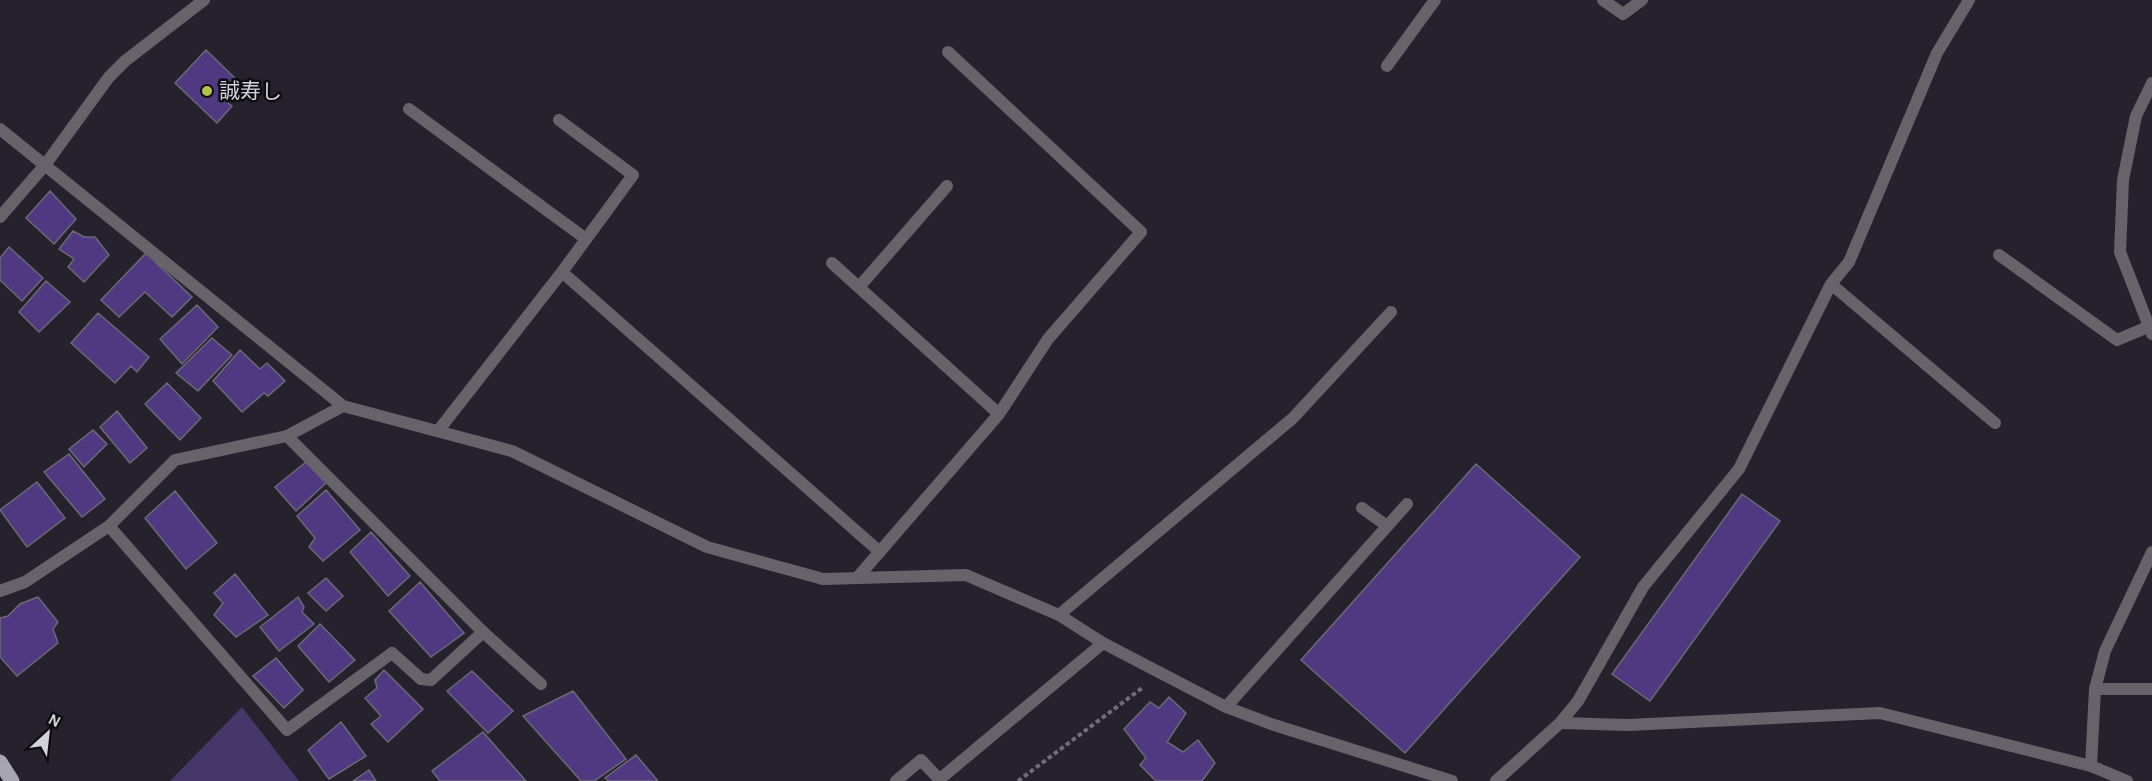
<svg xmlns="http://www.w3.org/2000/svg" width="2152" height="781" font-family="'Alegreya Sans','Noto Sans JP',sans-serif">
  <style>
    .green { fill: #46376a }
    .building { fill: #503980; stroke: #6c6977; stroke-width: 1.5 }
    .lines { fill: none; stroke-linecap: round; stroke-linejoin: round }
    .path { stroke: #706e78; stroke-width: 4; stroke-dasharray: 4.5 3; stroke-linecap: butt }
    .service { stroke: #66646a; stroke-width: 12 }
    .minor { stroke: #66646a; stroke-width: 12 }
    .primary { stroke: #a8a5b2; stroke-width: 15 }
    .poi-dot { fill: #b3c24b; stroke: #0d0c11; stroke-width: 2 }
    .labels { text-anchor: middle; stroke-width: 5; stroke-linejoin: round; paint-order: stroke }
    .poi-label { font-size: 21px; fill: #d3d2d9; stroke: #0d0c11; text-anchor: start }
  </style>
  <rect width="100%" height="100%" fill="#25222d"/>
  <path class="green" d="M 242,707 L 299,781 L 170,781 Z"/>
  <path class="building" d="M 206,50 L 239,82 L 224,100 L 232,106 L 217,123 L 175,83 Z
    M 50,191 L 76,219 L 54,244 L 26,218 Z
    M 73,231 L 84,237 L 95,237 L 109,255 L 84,282 L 68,267 L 74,259 L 59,249 Z
    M 9,247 L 43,278 L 22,301 L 0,280 L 0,258 Z
    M 146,253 L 192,297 L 172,317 L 145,292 L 119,317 L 101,300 Z
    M 46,281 L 70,302 L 39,332 L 19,312 Z
    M 197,305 L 218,327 L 182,364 L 160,339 Z
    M 98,313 L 149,357 L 137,372 L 131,366 L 115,383 L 71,343 Z
    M 212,338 L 232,355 L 198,391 L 176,373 Z
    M 240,350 L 260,369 L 267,363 L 285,381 L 268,396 L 264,393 L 242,412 L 213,381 Z
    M 167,383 L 201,418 L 180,440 L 145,404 Z
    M 117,411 L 147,448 L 130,463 L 100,427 Z
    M 93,430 L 107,444 L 84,467 L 69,449 Z
    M 69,454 L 105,499 L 82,517 L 44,472 Z
    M 306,462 L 326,483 L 296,511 L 275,487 Z
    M 1476,464 L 1580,557 L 1405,753 L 1301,660 Z
    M 37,482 L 65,518 L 27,547 L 0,510 Z
    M 326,490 L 360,530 L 323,561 L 309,547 L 315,538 L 297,516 Z
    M 175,491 L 217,543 L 186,569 L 145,518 Z
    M 1742,494 L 1780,521 L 1650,701 L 1612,674 Z
    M 371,532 L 410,576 L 388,596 L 350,552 Z
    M 235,574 L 268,615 L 236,637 L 214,615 L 223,603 L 214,593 Z
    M 326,578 L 343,596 L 326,611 L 308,593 Z
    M 420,582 L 464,633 L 431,657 L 389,611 Z
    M 38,597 L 58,622 L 53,629 L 58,643 L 17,676 L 0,657 L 0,618 L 8,616 L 20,604 Z
    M 298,597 L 304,607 L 302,612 L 314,624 L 279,651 L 260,627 Z
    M 320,624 L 355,660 L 329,682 L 298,646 Z
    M 276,658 L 303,690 L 284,708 L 253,676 Z
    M 384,670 L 423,709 L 388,742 L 371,724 L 381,716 L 365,698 L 377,688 L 375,680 Z
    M 472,671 L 513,711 L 488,733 L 447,691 Z
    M 573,691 L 626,759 L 594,781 L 581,781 L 523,716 Z
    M 1169,697 L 1186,713 L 1167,742 L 1183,752 L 1198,740 L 1215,763 L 1202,781 L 1156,781 L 1140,765 L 1146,758 L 1124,729 L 1150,702 L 1159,708 Z
    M 341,722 L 366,756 L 329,779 L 308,750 Z
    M 483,732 L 526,781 L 440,781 L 432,771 Z
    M 636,755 L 658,781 L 609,781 L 605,778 Z
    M 369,770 L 376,781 L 353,781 Z"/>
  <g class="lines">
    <path class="path" d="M 1018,781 L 1142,688"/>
    <path class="service" d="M 1999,255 L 2117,340 L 2150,326
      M 287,436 L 483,632
      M 0,591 L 25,582 L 109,526
      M 1560,723 L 1628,725 L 1880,713 L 2091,766
      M 940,779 L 1103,643
      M 896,781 L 921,760 L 941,781"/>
    <path class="minor" d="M 1603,0 L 1623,14 L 1642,0
      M 1387,66 L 1435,0
      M 2152,83 L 2136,116 L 2123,180 L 2120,252 L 2152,334
      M 409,109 L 586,239
      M 0,129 L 343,406 L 512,451 L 707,547 L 823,579 L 966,575 L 1059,615 L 1103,643 L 1226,707 L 1271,724 L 1452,781
      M 0,217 L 45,165 L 109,77 L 125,61 L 204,0
      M 832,263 L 999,414
      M 562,272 L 880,552
      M 1831,284 L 1995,423
      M 859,287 L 947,186
      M 343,406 L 287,436 L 175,460 L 109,526 L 287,730 L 392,653 L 421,679 L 431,680 L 483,632 L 541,684
      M 438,431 L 562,272 L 633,175 L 559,120
      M 1362,508 L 1387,526
      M 857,578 L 999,414 L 1048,339 L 1141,232 L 948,52
      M 1059,615 L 1293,418 L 1391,312
      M 2095,689 L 2105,651 L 2152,552
      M 1226,707 L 1407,504
      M 1496,781 L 1560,723 L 1578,701 L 1643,587 L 1739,469 L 1831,284 L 1849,262 L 1937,53 L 1969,0
      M 2127,781 L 2091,766 L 2095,689 L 2152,689"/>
    <path class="primary" d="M 0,762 L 12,781"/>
  </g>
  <circle class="poi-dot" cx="207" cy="91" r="6"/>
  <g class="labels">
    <g class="poi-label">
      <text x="219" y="98">誠寿し</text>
    </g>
  </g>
  <g transform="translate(48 733) rotate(27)" stroke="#0d0c11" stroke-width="4.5" paint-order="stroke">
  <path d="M0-4.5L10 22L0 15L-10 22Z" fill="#d3d2d9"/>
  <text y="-9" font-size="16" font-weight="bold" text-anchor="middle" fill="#d3d2d9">N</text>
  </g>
</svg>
